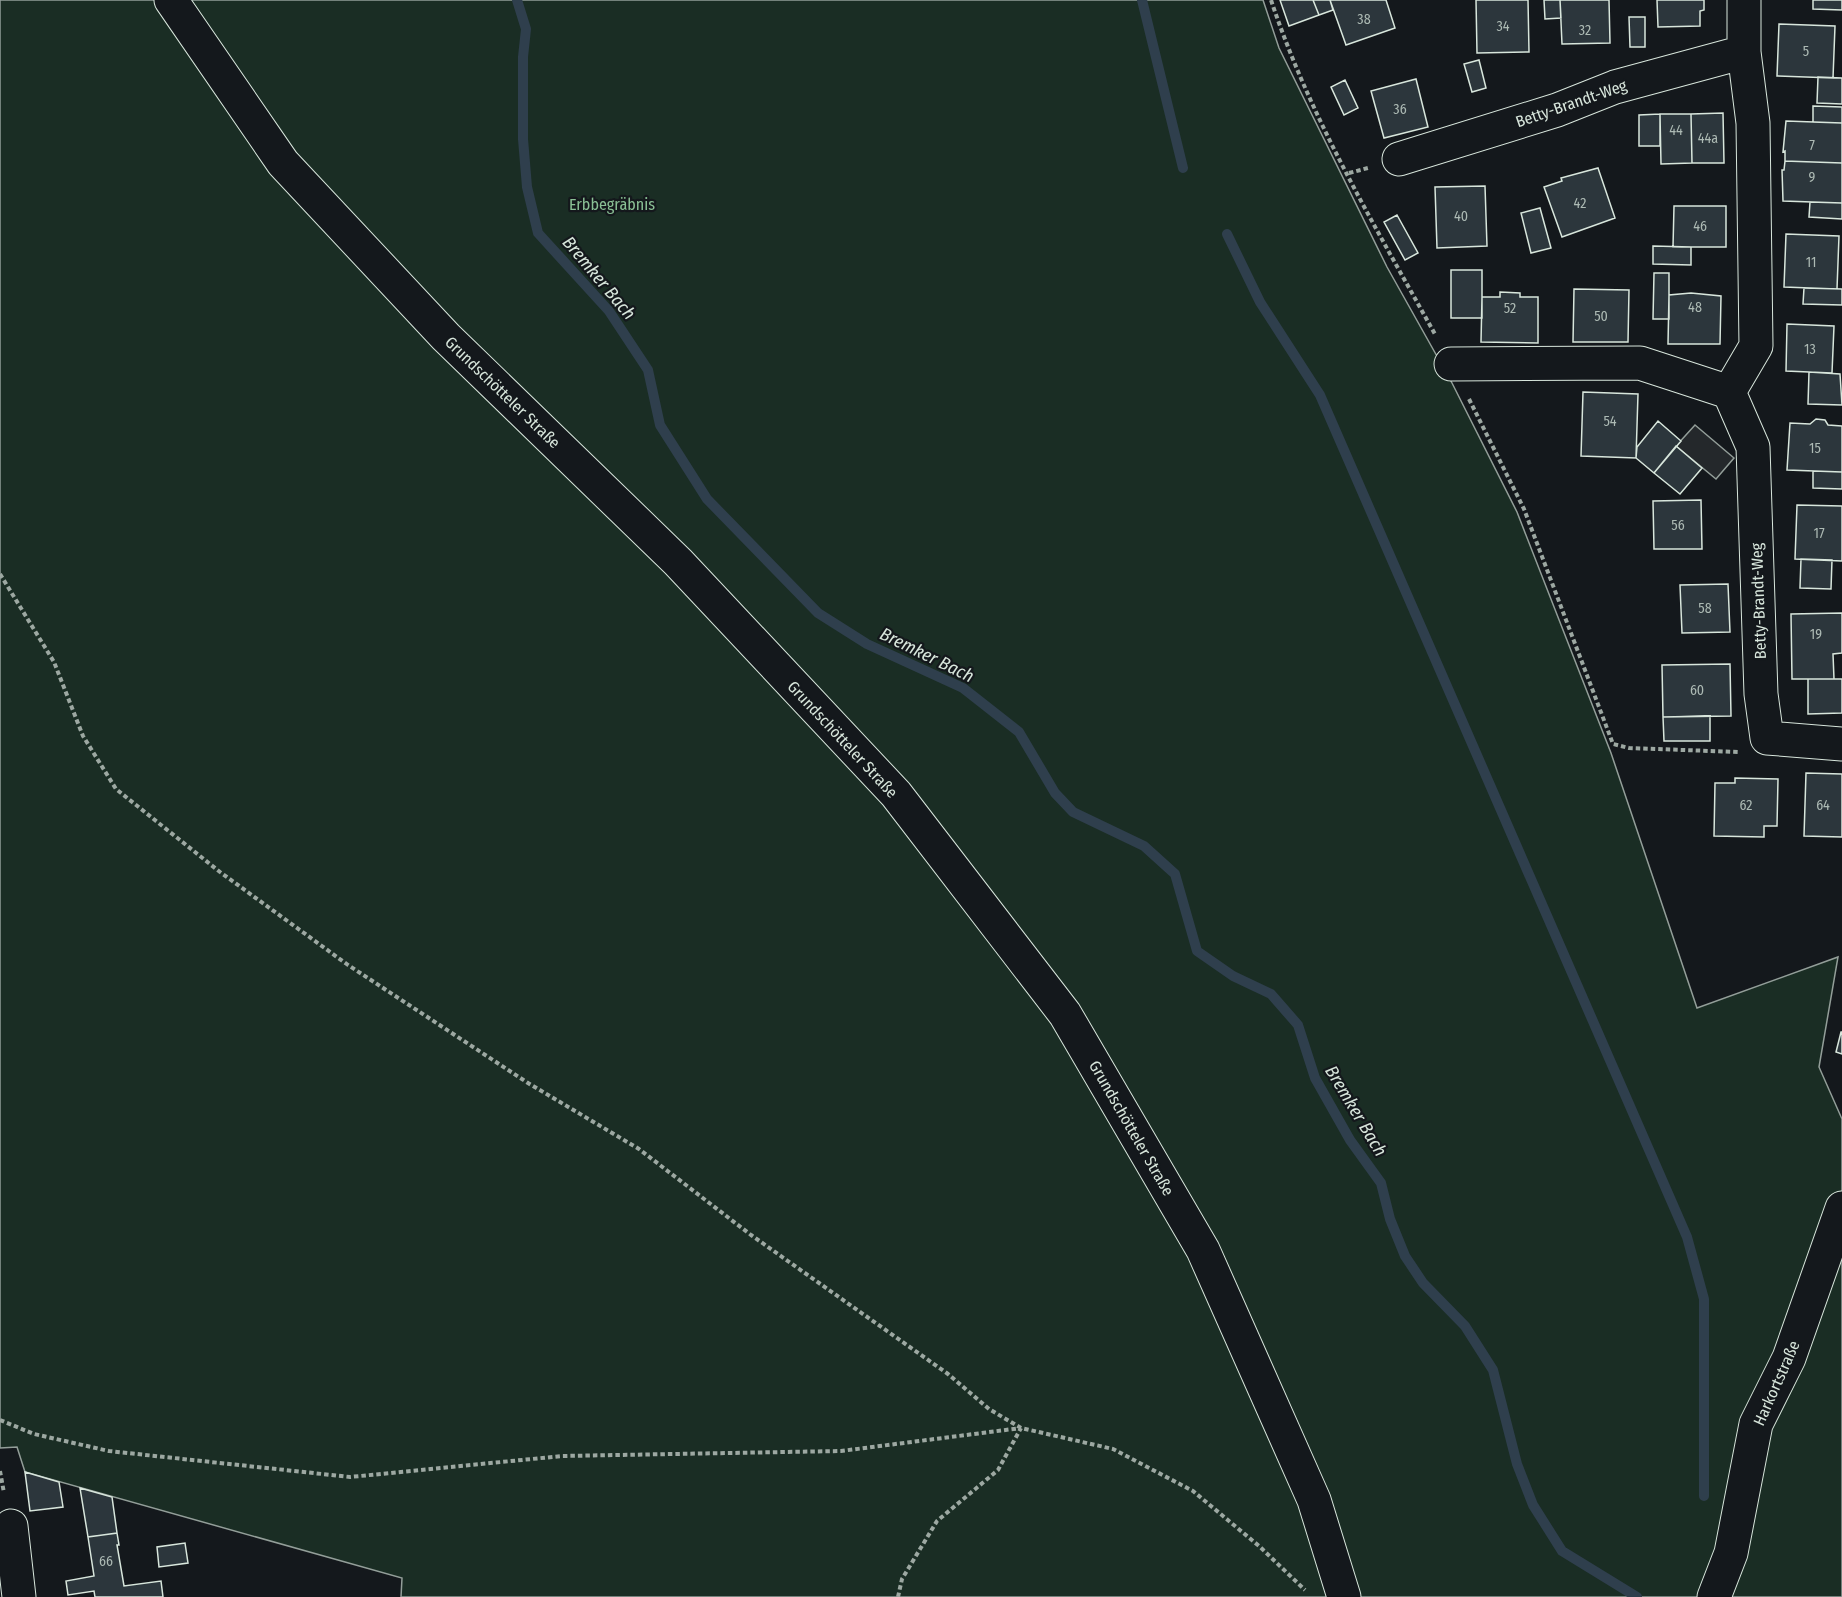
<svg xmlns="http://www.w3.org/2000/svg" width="1842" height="1597" font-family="'Fira Sans Condensed',sans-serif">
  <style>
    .green { fill: #1a2d24; stroke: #939e99; stroke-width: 1.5 }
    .parking { fill: #24282b; stroke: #939e99; stroke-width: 1.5 }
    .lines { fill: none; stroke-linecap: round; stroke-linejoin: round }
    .stream { stroke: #2f3f4d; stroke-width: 10 }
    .building { fill: #2c363c; stroke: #d8e6dc; stroke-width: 1.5 }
    .minor-casing { stroke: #d8e6dc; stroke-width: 35 }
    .major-casing { stroke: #d8e6dc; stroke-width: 35 }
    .path { stroke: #9da8a2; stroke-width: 4; stroke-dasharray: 4.5 3; stroke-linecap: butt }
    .minor { stroke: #14181c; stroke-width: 33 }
    .major { stroke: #14181c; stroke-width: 33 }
    .labels { text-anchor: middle; stroke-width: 4.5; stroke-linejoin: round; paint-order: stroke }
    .number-label { font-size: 14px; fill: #adbab4 }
    .street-label { font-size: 16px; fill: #d8e6dc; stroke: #14181c }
    .park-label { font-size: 16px; fill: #8ac095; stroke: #14181c }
    .water-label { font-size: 18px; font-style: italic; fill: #d8e6dc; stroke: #14181c }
  </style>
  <rect width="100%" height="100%" fill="#14181c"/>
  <path class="green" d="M 0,0 L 1263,0 L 1279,48 L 1387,267 L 1452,383 L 1517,512 L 1611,753 L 1697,1008 L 1838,957 L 1819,1067 L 1842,1119 L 1842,1597 L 401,1597 L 402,1578 L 25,1472 L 17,1447 L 0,1448 Z"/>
  <path class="parking" d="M 1695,425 L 1734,458 L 1716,479 L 1676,446 Z"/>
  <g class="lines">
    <path class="stream" d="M 517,0 L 526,29 L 523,57 L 523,139 L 527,187 L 538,233 L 609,311 L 648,370 L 660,425 L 707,499 L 818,613 L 867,644 L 963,688 L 1019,732 L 1055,793 L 1073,812 L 1144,846 L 1175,874 L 1197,951 L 1233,976 L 1271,994 L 1298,1025 L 1315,1078 L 1350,1140 L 1381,1183 L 1390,1219 L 1405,1256 L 1423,1283 L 1465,1326 L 1493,1370 L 1517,1464 L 1533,1505 L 1562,1551 L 1637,1597
      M 1142,0 L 1183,168
      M 1227,234 L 1260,302 L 1320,395 L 1687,1237 L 1704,1299 L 1704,1496"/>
  </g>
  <path class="building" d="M 1280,0 L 1313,0 L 1319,15 L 1289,26 Z
    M 1313,0 L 1330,0 L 1333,10 L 1319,15 Z
    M 1330,0 L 1386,0 L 1395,28 L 1346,45 Z
    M 1476,0 L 1528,0 L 1529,52 L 1477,53 Z
    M 1544,0 L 1560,0 L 1561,18 L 1545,19 Z
    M 1560,0 L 1609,0 L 1610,43 L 1562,44 Z
    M 1657,0 L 1704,0 L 1704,10 L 1700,11 L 1700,26 L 1658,27 Z
    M 1813,0 L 1842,0 L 1842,10 L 1813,9 Z
    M 1629,17 L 1645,17 L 1645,47 L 1630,47 Z
    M 1779,24 L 1835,26 L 1833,78 L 1777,76 Z
    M 1479,60 L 1486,88 L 1472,92 L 1464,64 Z
    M 1818,77 L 1842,78 L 1842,104 L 1817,103 Z
    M 1416,79 L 1428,127 L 1384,138 L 1371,91 Z
    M 1345,80 L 1358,108 L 1344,115 L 1331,87 Z
    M 1813,106 L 1842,107 L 1842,123 L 1813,122 Z
    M 1723,113 L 1724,163 L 1692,163 L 1691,114 Z
    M 1660,114 L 1691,114 L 1692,163 L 1661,164 Z
    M 1660,114 L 1660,146 L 1639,146 L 1639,115 Z
    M 1786,121 L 1842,123 L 1842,163 L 1785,161 L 1785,151 L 1783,152 Z
    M 1785,161 L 1842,163 L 1842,203 L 1783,201 L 1782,170 L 1784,170 Z
    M 1598,168 L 1615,218 L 1562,237 L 1544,187 L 1562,181 L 1561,178 Z
    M 1485,186 L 1487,246 L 1437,248 L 1435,187 Z
    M 1810,202 L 1842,203 L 1842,219 L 1809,217 Z
    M 1674,206 L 1726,206 L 1726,247 L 1673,247 Z
    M 1540,208 L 1551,248 L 1531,253 L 1521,213 Z
    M 1397,215 L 1418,253 L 1405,260 L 1384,222 Z
    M 1786,234 L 1839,236 L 1837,289 L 1784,287 Z
    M 1653,246 L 1691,247 L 1691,265 L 1653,264 Z
    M 1451,270 L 1482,270 L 1482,318 L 1451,318 Z
    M 1654,273 L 1669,273 L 1669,319 L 1653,319 Z
    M 1804,288 L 1842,289 L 1842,305 L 1803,304 Z
    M 1574,289 L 1629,290 L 1628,342 L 1573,342 Z
    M 1500,292 L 1520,293 L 1520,297 L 1538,297 L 1538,343 L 1481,342 L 1482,297 L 1500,297 Z
    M 1691,293 L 1721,296 L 1720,344 L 1668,344 L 1669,295 Z
    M 1787,324 L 1834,326 L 1832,373 L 1786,371 Z
    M 1809,372 L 1840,374 L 1842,405 L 1808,404 Z
    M 1583,392 L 1638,394 L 1636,458 L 1581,456 Z
    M 1816,419 L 1825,420 L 1828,425 L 1842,426 L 1842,472 L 1787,470 L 1790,423 L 1810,424 Z
    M 1658,421 L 1681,441 L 1654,473 L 1636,458 L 1637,447 Z
    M 1676,446 L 1702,468 L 1680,494 L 1654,473 Z
    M 1813,471 L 1842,472 L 1842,489 L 1813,488 Z
    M 1701,500 L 1702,549 L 1654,549 L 1653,501 Z
    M 1797,505 L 1842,506 L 1842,561 L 1795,559 Z
    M 1801,559 L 1832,560 L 1831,589 L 1800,588 Z
    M 1728,584 L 1730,632 L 1682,633 L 1680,585 Z
    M 1842,613 L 1842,653 L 1833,654 L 1834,679 L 1792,679 L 1791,614 Z
    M 1730,664 L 1731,716 L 1663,717 L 1662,665 Z
    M 1808,679 L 1842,679 L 1842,713 L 1808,714 Z
    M 1710,716 L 1710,741 L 1664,741 L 1663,717 Z
    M 1806,773 L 1842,774 L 1842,837 L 1804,836 Z
    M 1735,778 L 1778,779 L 1777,826 L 1764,826 L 1764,837 L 1714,836 L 1715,783 L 1735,783 Z
    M 1841,1032 L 1842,1032 L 1842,1054 L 1836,1052 Z
    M 25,1472 L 59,1482 L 63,1507 L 30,1511 Z
    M 80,1488 L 112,1497 L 117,1533 L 88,1537 Z
    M 117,1533 L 119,1545 L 117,1545 L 124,1586 L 161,1581 L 163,1597 L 95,1597 L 94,1591 L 68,1595 L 66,1581 L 94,1576 L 88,1537 Z
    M 185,1543 L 188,1563 L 159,1567 L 157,1547 Z"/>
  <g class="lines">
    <g class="minor-casing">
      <path id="minor" d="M 1744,0 L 1744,52 L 1753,123 L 1756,346 L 1729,392 L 1753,447 L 1761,694 L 1767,738 L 1842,744
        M 1399,159 L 1557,110 L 1615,87 L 1744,52
        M 1451,364 L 1640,363 L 1729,392
        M 11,1526 L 19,1597
        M 1714,1597 L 1731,1553 L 1756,1424 L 1789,1358 L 1842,1208"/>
    </g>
    <g class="major-casing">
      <path id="major" d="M 171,0 L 283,163 L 446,337 L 678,562 L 896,794 L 1065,1014 L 1203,1250 L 1314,1500 L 1344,1597"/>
    </g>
    <path class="path" d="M 1271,0 C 1310,118 1376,228 1436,336
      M 1349,173 L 1368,168
      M 1469,399 L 1524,509 L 1613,744 L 1629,748 L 1738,752
      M 0,574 L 54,662 L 83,736 L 116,789 L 220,872 L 348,965 L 528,1083 L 639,1149 L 751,1235 L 948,1374 L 989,1409 L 1021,1428 L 1113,1449 L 1193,1491 L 1259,1546 L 1305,1590
      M 0,1420 L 34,1434 L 109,1451 L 350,1477 L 562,1456 L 841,1451 L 1021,1428
      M 0,1471 L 4,1493
      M 898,1597 L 902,1579 L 937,1521 L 998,1470 L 1021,1428"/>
    <use href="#minor" class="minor"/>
    <use href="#major" class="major"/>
  </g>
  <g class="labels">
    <g class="number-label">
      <text x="1364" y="24">38</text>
      <text x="1503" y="31">34</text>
      <text x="1585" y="35">32</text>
      <text x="1806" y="56">5</text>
      <text x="1400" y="114">36</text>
      <text x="1676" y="135">44</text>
      <text x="1708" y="143">44a</text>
      <text x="1812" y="150">7</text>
      <text x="1812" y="182">9</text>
      <text x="1580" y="208">42</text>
      <text x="1461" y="221">40</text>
      <text x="1700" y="231">46</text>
      <text x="1811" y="267">11</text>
      <text x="1695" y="312">48</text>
      <text x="1510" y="313">52</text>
      <text x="1601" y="321">50</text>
      <text x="1810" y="354">13</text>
      <text x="1610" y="426">54</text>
      <text x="1815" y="453">15</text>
      <text x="1678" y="530">56</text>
      <text x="1819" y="538">17</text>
      <text x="1705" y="613">58</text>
      <text x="1816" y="639">19</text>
      <text x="1697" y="695">60</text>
      <text x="1746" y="810">62</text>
      <text x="1823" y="810">64</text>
      <text x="106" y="1566">66</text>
    </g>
    <g class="street-label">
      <text transform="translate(1571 103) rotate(-19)" y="6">Betty-Brandt-Weg</text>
      <text transform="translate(503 392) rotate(44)" y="6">Grundschötteler Straße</text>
      <text transform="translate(1758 601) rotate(-92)" y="6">Betty-Brandt-Weg</text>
      <text transform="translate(843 739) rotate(47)" y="6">Grundschötteler Straße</text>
      <text transform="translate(1132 1128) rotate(60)" y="6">Grundschötteler Straße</text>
      <text transform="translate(1776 1383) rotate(-66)" y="6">Harkortstraße</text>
    </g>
    <g class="park-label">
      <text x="612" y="210">Erbbegräbnis</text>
    </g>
    <g class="water-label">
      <text transform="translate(599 278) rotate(50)" y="6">Bremker Bach</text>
      <text transform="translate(927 655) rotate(26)" y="6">Bremker Bach</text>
      <text transform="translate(1356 1111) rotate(59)" y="6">Bremker Bach</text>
    </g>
  </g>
</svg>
